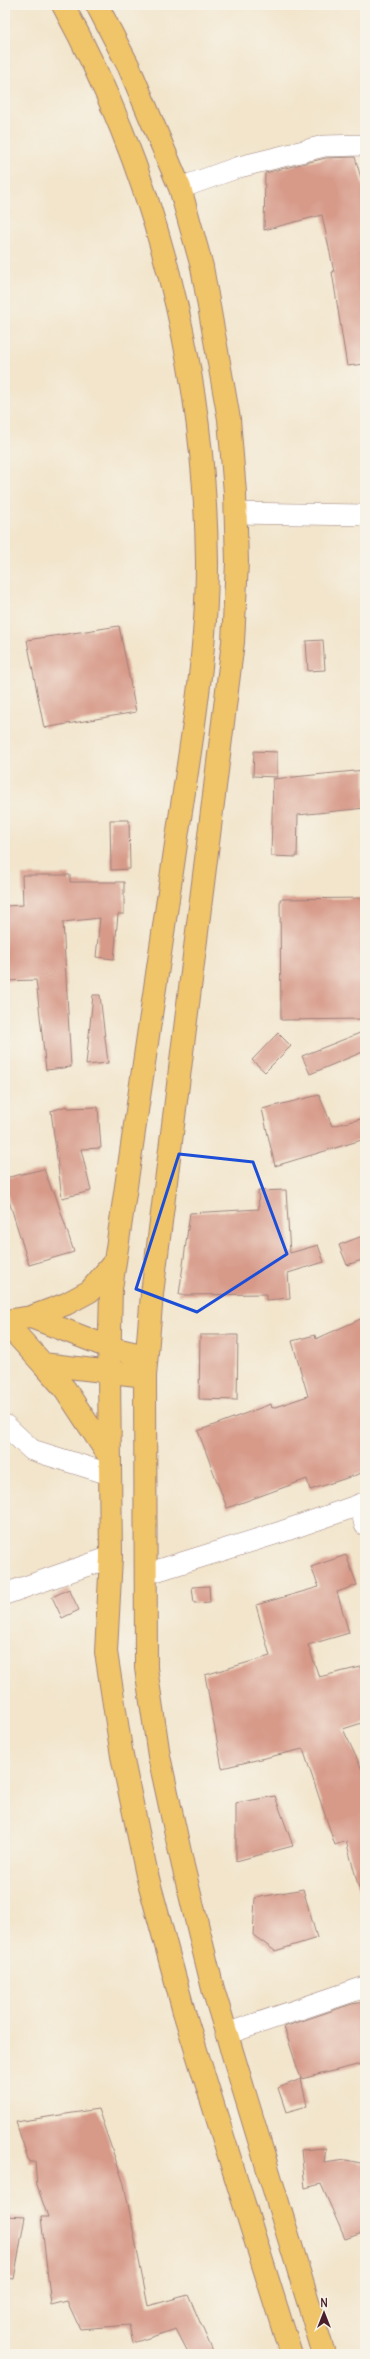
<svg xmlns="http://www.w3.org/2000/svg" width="370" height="2359" font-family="Delius,sans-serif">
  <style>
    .building { fill: #d79a89 }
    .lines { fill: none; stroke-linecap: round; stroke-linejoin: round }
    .minor-casing { stroke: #9e827c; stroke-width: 22 }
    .major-casing { stroke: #9e827c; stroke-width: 24 }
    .minor { stroke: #fff; stroke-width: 21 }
    .major { stroke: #f0c469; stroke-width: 22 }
    .marked { fill: none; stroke: #1d4ed8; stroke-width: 3; stroke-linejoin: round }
  </style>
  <rect width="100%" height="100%" fill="#f7f3e8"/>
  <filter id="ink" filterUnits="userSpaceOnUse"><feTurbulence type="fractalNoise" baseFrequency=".025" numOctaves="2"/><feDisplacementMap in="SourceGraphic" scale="8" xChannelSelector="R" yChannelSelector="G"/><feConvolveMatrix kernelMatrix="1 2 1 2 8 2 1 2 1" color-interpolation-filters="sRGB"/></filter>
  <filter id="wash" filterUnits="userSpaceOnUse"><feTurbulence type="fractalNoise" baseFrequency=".012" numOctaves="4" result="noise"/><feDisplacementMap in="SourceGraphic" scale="16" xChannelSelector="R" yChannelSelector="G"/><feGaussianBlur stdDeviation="0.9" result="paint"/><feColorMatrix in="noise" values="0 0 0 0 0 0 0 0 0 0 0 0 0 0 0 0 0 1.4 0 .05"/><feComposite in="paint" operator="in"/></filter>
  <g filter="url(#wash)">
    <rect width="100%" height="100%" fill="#f2e5cc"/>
    <g id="blocks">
      <path class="building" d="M 355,157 L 365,192 L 365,364 L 347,366 L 332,272 L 334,272 L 322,215 L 264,230 L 265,173 L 326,158 Z
        M 119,626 L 136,712 L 44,728 L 27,640 Z
        M 323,640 L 325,670 L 308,671 L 306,641 Z
        M 254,751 L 277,752 L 277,777 L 253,776 Z
        M 365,770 L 365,808 L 298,815 L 297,857 L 271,856 L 273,779 Z
        M 110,820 L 129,820 L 130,869 L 111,870 Z
        M 22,875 L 70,875 L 70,882 L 124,882 L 124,914 L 118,914 L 114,959 L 96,957 L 100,918 L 63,922 L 71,1067 L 46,1070 L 36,980 L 5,981 L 5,906 L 23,905 Z
        M 365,898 L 365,1019 L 281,1020 L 280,899 Z
        M 93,995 L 100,995 L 108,1063 L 86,1065 Z
        M 365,1031 L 365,1051 L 310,1074 L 302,1056 Z
        M 278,1033 L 291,1046 L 265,1072 L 252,1060 Z
        M 319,1095 L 332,1126 L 365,1118 L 365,1139 L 275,1166 L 262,1109 Z
        M 67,1106 L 68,1108 L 98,1107 L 101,1148 L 81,1149 L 91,1191 L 62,1198 L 51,1111 Z
        M 44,1169 L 52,1191 L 54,1191 L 74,1252 L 29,1265 L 5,1188 L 5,1178 Z
        M 286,1190 L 290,1253 L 318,1245 L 324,1262 L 288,1273 L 290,1298 L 266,1300 L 266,1294 L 179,1295 L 190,1213 L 259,1209 L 258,1191 Z
        M 365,1235 L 365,1259 L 347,1265 L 339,1245 Z
        M 365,1317 L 365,1472 L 310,1490 L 307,1479 L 227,1508 L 198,1431 L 271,1404 L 272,1408 L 308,1396 L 292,1341 L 315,1335 L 316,1339 Z
        M 200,1335 L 238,1335 L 237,1400 L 199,1399 Z
        M 346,1555 L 357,1585 L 337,1592 L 349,1633 L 308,1645 L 319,1677 L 365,1666 L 365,1722 L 343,1729 L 365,1776 L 365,1891 L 360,1892 L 346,1841 L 335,1845 L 303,1749 L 222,1768 L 205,1675 L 270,1656 L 256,1605 L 319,1587 L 311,1567 Z
        M 209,1586 L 210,1602 L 194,1603 L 192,1587 Z
        M 69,1589 L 79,1610 L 62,1618 L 52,1597 Z
        M 275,1796 L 293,1846 L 236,1861 L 236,1803 Z
        M 303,1889 L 317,1938 L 275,1951 L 253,1935 L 255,1898 Z
        M 365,2002 L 365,2063 L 301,2079 L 284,2027 L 352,2004 Z
        M 301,2079 L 307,2106 L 286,2112 L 278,2088 Z
        M 98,2109 L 124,2184 L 148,2306 L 188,2295 L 214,2354 L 189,2354 L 176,2329 L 133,2343 L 129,2325 L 80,2329 L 67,2301 L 51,2305 L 41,2217 L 48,2217 L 37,2186 L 35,2162 L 29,2162 L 16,2122 Z
        M 326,2148 L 324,2163 L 346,2160 L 365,2164 L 365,2232 L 345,2239 L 321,2184 L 305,2188 L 301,2150 Z
        M 5,2216 L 25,2217 L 14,2279 L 5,2278 Z"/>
    </g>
  </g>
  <g filter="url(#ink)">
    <use href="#blocks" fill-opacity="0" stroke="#9e827c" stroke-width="1"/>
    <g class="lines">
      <g class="minor-casing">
        <path id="minor" d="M 180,188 L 239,167 L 324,146 L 365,145
          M 236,513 L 365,515
          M 5,1425 L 32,1450 L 109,1474
          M 360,1504 L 365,1525
          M 146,1574 L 281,1532 L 365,1503
          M 5,1594 L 111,1557
          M 226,2034 L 365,1987"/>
      </g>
      <g class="major-casing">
        <path id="major" d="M 63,5 C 156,176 205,368 207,562 C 207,659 189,756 175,851 C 153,997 131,1143 111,1289 L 109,1373 L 111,1557 L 106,1652 L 122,1756 L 147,1875 L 184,2012 L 291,2354
          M 97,5 L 129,67 L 180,188 L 202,267 L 229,419 L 235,493 L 237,562 L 233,642 L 152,1294 L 145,1376 L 146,1668 L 159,1756 L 183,1866 L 213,1989 L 324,2354
          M 31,1317 L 66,1304 L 90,1291 L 115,1261
          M 5,1321 L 31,1317 L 111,1348 L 146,1356
          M 5,1322 L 43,1364 L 145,1376
          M 43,1364 L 65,1389 L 109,1456"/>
      </g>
      <use href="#minor" class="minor"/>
      <use href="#major" class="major"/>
    </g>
  </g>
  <path class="marked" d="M 179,1154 L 253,1162 L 287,1254 L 197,1312 L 136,1289 Z"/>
  <rect width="370" height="2359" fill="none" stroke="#f7f3e8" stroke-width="20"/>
  <g transform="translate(324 2313)" stroke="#f7f3e8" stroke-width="3" paint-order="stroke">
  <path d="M0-3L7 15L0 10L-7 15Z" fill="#4a1f2b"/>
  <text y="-6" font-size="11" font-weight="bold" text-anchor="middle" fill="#4a1f2b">N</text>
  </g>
</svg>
